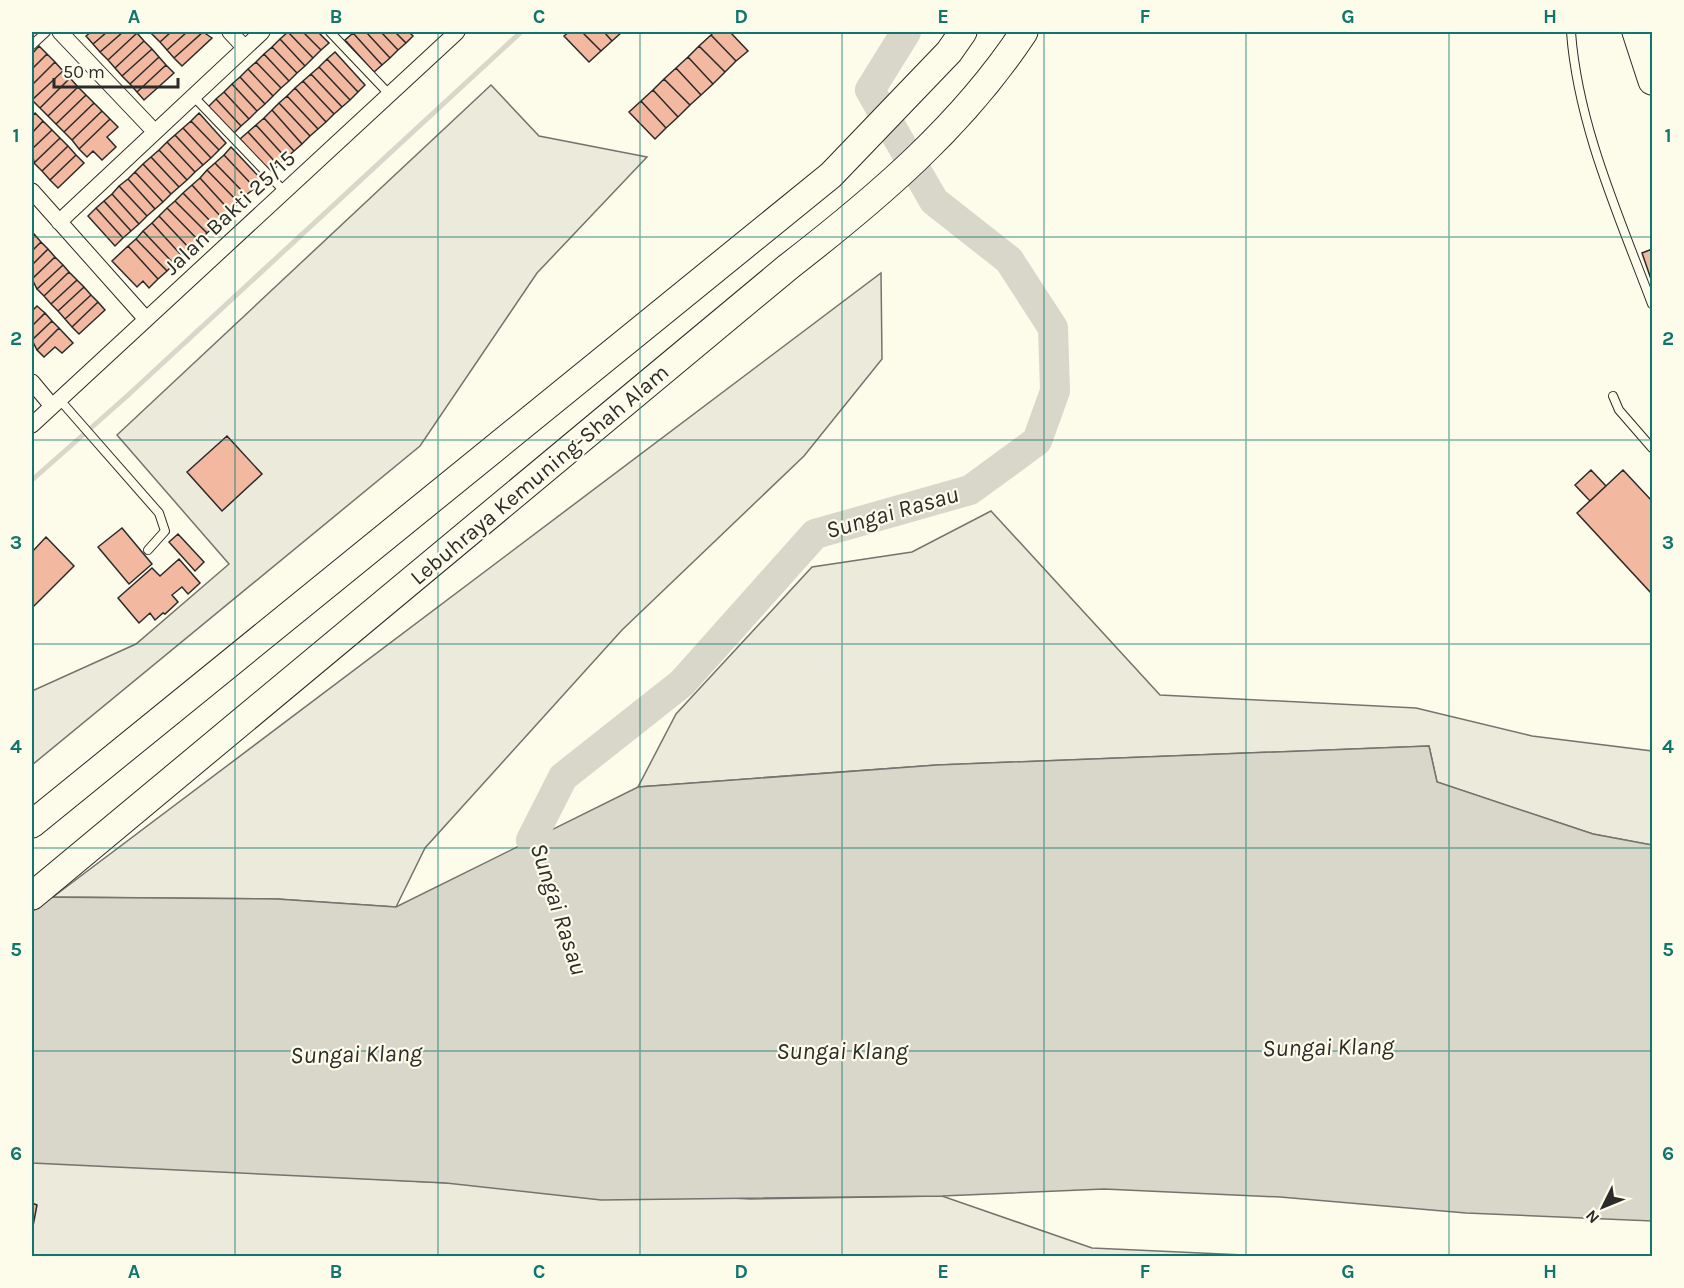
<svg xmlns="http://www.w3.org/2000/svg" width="1684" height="1288" font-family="Karla,sans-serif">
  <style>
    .green { fill: #ecebdb; stroke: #74746e; stroke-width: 1.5 }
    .water { fill: #d8d7c9; stroke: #74746e; stroke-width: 1.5 }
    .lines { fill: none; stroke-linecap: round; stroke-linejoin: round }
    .stream { stroke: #d8d7c9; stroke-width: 5 }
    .river { stroke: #d8d7c9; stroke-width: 30 }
    .building { fill: #f2b8a0; stroke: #2b2b2b; stroke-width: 1.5 }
    .service-casing { stroke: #2b2b2b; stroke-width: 10 }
    .minor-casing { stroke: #2b2b2b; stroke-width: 17 }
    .motorway-casing { stroke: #2b2b2b; stroke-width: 29 }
    .service { stroke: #fdfbea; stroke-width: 8 }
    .minor { stroke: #fdfbea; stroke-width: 15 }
    .motorway { stroke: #fdfbea; stroke-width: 27 }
    .grid { fill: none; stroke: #0f766e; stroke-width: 1.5; stroke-opacity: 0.55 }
    .labels { text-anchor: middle; stroke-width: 4.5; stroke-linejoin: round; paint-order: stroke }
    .street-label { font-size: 22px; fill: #2b2b2b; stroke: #fdfbea }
    .water-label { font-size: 24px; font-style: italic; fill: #2b2b2b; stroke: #fdfbea }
    .neatline { fill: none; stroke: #0f766e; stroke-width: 2 }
    .grid-label { font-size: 20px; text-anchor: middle; font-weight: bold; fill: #0f766e }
  </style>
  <rect width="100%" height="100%" fill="#fdfbea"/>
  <path class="green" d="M 491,85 L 539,136 L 647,157 L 537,273 L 420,446 L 32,765 L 32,691 L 136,644 L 229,564 L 117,435 Z
    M 881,273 L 882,359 L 804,456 L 622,630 L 425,848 L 396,907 L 277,899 L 53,897 Z
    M 991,511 L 1160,695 L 1416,708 L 1532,736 L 1652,751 L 1652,845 L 1593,834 L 1437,782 L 1429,746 L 937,765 L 638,787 L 676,714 L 812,567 L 912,552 Z
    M 32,1161 L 750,1199 L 942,1196 L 1092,1248 L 1266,1256 L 32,1256 Z"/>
  <path class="water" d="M 1429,746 L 1437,782 L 1593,834 L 1652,845 L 1652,1221 L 1466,1213 L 1280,1197 L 1104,1189 L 942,1196 L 601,1200 L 446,1183 L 32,1163 L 32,897 L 277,899 L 396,907 L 638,787 L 937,765 Z"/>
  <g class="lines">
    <path class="stream" d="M 32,480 L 126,397 L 521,32"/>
    <path class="river" d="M 545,879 L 531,840 L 563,777 L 682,683 L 815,534 L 970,490 L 1037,441 L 1055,391 L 1053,328 L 1009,260 L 934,201 L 870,90 L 906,32"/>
  </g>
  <path class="building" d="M 91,32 L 107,32 L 93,44 L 86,36 Z
    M 107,32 L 123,32 L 100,52 L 93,44 Z
    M 123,32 L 137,33 L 108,60 L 100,52 Z
    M 155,32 L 171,32 L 160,42 L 152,34 Z
    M 171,32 L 187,32 L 167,50 L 160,42 Z
    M 187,32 L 203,32 L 174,58 L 167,50 Z
    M 203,32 L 212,38 L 182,66 L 174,58 Z
    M 288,32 L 313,58 L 305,66 L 280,39 Z
    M 288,32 L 303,32 L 321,50 L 313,58 Z
    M 303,32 L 318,32 L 329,43 L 321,50 Z
    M 355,32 L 366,32 L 390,58 L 382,65 L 353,33 Z
    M 366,32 L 381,32 L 398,50 L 390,58 Z
    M 381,32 L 395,32 L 406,43 L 398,50 Z
    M 395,32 L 409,32 L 413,36 L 406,43 Z
    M 569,32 L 582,32 L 601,51 L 589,62 L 564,36 Z
    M 582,32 L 604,32 L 612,41 L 601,51 Z
    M 604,32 L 622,32 L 612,41 Z
    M 714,32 L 730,32 L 748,51 L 736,61 L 711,35 Z
    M 137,33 L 144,41 L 115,68 L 108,60 Z
    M 353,33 L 382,65 L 374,72 L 345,40 Z
    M 711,35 L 736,61 L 725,72 L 699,46 Z
    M 280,39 L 305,66 L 297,73 L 272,47 Z
    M 144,41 L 152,49 L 122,76 L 115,68 Z
    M 39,46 L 47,54 L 32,69 L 32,54 Z
    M 699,46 L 725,72 L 713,84 L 688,57 Z
    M 272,47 L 297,73 L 289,81 L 264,54 Z
    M 152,49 L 159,57 L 130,84 L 122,76 Z
    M 335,52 L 365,85 L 358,92 L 327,59 Z
    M 47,54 L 55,62 L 32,85 L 32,69 Z
    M 264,54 L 289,81 L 281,88 L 256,62 Z
    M 159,57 L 166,65 L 137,92 L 130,84 Z
    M 688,57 L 713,84 L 701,95 L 676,68 Z
    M 327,59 L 358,92 L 350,100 L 319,67 Z
    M 55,62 L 63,71 L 32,100 L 32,85 Z
    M 256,62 L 281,88 L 273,96 L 248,69 Z
    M 166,65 L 174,73 L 144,100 L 137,92 Z
    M 319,67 L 350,100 L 342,107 L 311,74 Z
    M 676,68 L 701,95 L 690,105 L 664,79 Z
    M 248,69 L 273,96 L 265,104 L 240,77 Z
    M 63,71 L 70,78 L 40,108 L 32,100 Z
    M 311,74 L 342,107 L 334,114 L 303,81 Z
    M 240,77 L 265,104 L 257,111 L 232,84 Z
    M 70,78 L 78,87 L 48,116 L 40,108 Z
    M 664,79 L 690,105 L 678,117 L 653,90 Z
    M 303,81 L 334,114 L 326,122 L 295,88 Z
    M 232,84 L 257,111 L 249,119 L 224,92 Z
    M 78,87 L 86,95 L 56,124 L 48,116 Z
    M 295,88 L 326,122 L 318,129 L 287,96 Z
    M 653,90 L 678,117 L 666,128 L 641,101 Z
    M 224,92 L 249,119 L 241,126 L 216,99 Z
    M 86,95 L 94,103 L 64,132 L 56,124 Z
    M 287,96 L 318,129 L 310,136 L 279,103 Z
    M 216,99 L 241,126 L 233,134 L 208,107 Z
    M 641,101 L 666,128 L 655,139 L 629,112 Z
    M 94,103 L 102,111 L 72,140 L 64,132 Z
    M 279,103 L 310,136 L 302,144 L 272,110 Z
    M 272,110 L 302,144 L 294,151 L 264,118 Z
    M 102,111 L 110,119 L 79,149 L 72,140 Z
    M 35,113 L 43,121 L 32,133 L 32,116 Z
    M 199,113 L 226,143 L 219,150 L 191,121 Z
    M 264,118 L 294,151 L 286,158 L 256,125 Z
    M 110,119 L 118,127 L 107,137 L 116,147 L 102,160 L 93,151 L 87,157 L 79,149 Z
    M 43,121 L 52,130 L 32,149 L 32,133 Z
    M 191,121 L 219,150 L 211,158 L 183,128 Z
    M 256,125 L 286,158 L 278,165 L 248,132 Z
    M 183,128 L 211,158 L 203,165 L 175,135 Z
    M 52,130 L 60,138 L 34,163 L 32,149 Z
    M 248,132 L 278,165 L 271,173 L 240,139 Z
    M 175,135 L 203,165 L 195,172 L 167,142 Z
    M 60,138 L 68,146 L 42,171 L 34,163 Z
    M 167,142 L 195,172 L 187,180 L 159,150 Z
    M 68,146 L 76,155 L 50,180 L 42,171 Z
    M 231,147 L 262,180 L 255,188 L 224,155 Z
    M 159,150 L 187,180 L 179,187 L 151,157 Z
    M 76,155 L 84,163 L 58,188 L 50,180 Z
    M 224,155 L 255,188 L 246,195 L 215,163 Z
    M 151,157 L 179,187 L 171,194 L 143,164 Z
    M 215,163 L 246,195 L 239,203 L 207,170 Z
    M 143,164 L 171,194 L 163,202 L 135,172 Z
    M 207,170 L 239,203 L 230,211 L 200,178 Z
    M 135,172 L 163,202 L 155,209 L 128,179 Z
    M 200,178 L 230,211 L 222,218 L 192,185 Z
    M 128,179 L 155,209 L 147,216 L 119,186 Z
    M 192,185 L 222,218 L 215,226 L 183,193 Z
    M 119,186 L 147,216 L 139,224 L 112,194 Z
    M 183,193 L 215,226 L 207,233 L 175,201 Z
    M 112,194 L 139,224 L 131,231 L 104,201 Z
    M 104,201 L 131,231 L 123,238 L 96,208 Z
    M 175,201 L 207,233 L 199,241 L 167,208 Z
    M 96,208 L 123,238 L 115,246 L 88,216 Z
    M 167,208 L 199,241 L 190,249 L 159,216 Z
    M 159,216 L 190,249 L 182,256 L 152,223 Z
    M 152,223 L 182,256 L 174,264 L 143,231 Z
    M 143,231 L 174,264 L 167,271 L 136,239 Z
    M 34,234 L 41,242 L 32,251 L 32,237 Z
    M 136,239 L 167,271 L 158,279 L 128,246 Z
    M 41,242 L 48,249 L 32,265 L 32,251 Z
    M 128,246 L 158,279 L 149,288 L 143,281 L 137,287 L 112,261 Z
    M 48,249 L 55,257 L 32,279 L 32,265 Z
    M 1652,249 L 1652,282 L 1642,253 Z
    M 55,257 L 63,265 L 37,289 L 32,279 Z
    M 63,265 L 69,272 L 44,296 L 37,289 Z
    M 69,272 L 77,280 L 51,304 L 44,296 Z
    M 77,280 L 84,287 L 58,311 L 51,304 Z
    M 84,287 L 91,295 L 65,319 L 58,311 Z
    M 91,295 L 98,302 L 72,327 L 65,319 Z
    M 98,302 L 105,310 L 79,334 L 72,327 Z
    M 37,306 L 45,313 L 32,326 L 32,311 Z
    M 45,313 L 52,321 L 32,340 L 32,326 Z
    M 52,321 L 59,328 L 37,350 L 32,340 Z
    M 59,328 L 73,343 L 62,353 L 55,347 L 44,357 L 37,350 Z
    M 227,436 L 262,474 L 222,511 L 187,472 Z
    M 1591,470 L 1606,486 L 1590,501 L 1575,485 Z
    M 1623,470 L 1652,501 L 1652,594 L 1577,513 Z
    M 122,528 L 152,564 L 129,584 L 98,547 Z
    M 178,534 L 204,562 L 195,571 L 169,542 Z
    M 46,537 L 74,566 L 32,608 L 32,552 Z
    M 179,559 L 200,583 L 188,594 L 182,587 L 172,595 L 178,602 L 165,614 L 163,613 L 155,620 L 150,613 L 139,623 L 118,598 L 152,568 L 160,576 Z
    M 32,1203 L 37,1205 L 33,1226 L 32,1226 Z"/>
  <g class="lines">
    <g class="service-casing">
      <path id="service" d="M 330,32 L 389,94
        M 1571,32 C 1578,126 1619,216 1652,304
        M 32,45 L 46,32
        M 193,96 L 284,191
        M 1613,396 L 1619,410 L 1652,448
        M 59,399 L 159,513 L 165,531 L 148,550"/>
    </g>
    <g class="minor-casing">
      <path id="minor" d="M 60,32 L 155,132
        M 230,32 L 245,48
        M 32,191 L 146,319
        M 59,222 L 262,32
        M 32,382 L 52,406
        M 32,425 L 457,32"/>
    </g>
    <g class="motorway-casing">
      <path id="motorway" d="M 1636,32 L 1652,81
        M 32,824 L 831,175 L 949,52 L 963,32
        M 32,896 L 788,267 C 877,198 962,126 1024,32"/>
    </g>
    <use href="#service" class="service"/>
    <use href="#minor" class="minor"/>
    <use href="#motorway" class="motorway"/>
  </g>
  <path class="grid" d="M 235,32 L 235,1256M 438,32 L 438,1256M 640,32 L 640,1256M 842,32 L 842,1256M 1044,32 L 1044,1256M 1246,32 L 1246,1256M 1449,32 L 1449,1256M 32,237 L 1652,237M 32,440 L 1652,440M 32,644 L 1652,644M 32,848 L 1652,848M 32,1051 L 1652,1051"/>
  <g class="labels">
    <g class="street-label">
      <text transform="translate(229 212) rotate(-43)" y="8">Jalan Bakti 25/15</text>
      <text transform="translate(539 474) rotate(-40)" y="8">Lebuhraya Kemuning-Shah Alam</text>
    </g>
    <g class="water-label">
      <text transform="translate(892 512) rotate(-16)" y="8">Sungai Rasau</text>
      <text transform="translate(559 909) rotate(72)" y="8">Sungai Rasau</text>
      <text transform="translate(1328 1047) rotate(-1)" y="8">Sungai Klang</text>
      <text x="842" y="1059">Sungai Klang</text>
      <text transform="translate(356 1054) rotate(-1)" y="8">Sungai Klang</text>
    </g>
  </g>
  <rect width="1684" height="1288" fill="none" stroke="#fdfbea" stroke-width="66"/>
  <g transform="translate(1603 1207) rotate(227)" stroke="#fdfbea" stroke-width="4.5" paint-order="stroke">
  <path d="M0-4.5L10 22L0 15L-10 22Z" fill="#2b2b2b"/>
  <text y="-9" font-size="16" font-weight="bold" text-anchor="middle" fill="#2b2b2b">N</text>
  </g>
  <path d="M54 78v9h124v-9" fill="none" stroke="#2b2b2b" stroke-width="3"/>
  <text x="63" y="78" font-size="18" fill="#2b2b2b" stroke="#fdfbea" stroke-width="4.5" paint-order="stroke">50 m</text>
  <rect x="33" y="33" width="1618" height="1222" class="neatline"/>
  <g class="grid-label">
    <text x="134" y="23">A</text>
    <text x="336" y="23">B</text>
    <text x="539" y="23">C</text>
    <text x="741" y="23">D</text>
    <text x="943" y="23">E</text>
    <text x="1145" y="23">F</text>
    <text x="1348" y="23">G</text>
    <text x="1550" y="23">H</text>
    <text x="16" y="142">1</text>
    <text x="1668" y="142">1</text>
    <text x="16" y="345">2</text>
    <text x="1668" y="345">2</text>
    <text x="16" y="549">3</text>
    <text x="1668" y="549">3</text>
    <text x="16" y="753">4</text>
    <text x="1668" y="753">4</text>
    <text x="16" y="956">5</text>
    <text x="1668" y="956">5</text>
    <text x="16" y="1160">6</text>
    <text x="1668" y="1160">6</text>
    <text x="134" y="1278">A</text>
    <text x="336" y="1278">B</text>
    <text x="539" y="1278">C</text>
    <text x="741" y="1278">D</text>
    <text x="943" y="1278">E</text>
    <text x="1145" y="1278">F</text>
    <text x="1348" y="1278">G</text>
    <text x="1550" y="1278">H</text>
  </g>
</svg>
